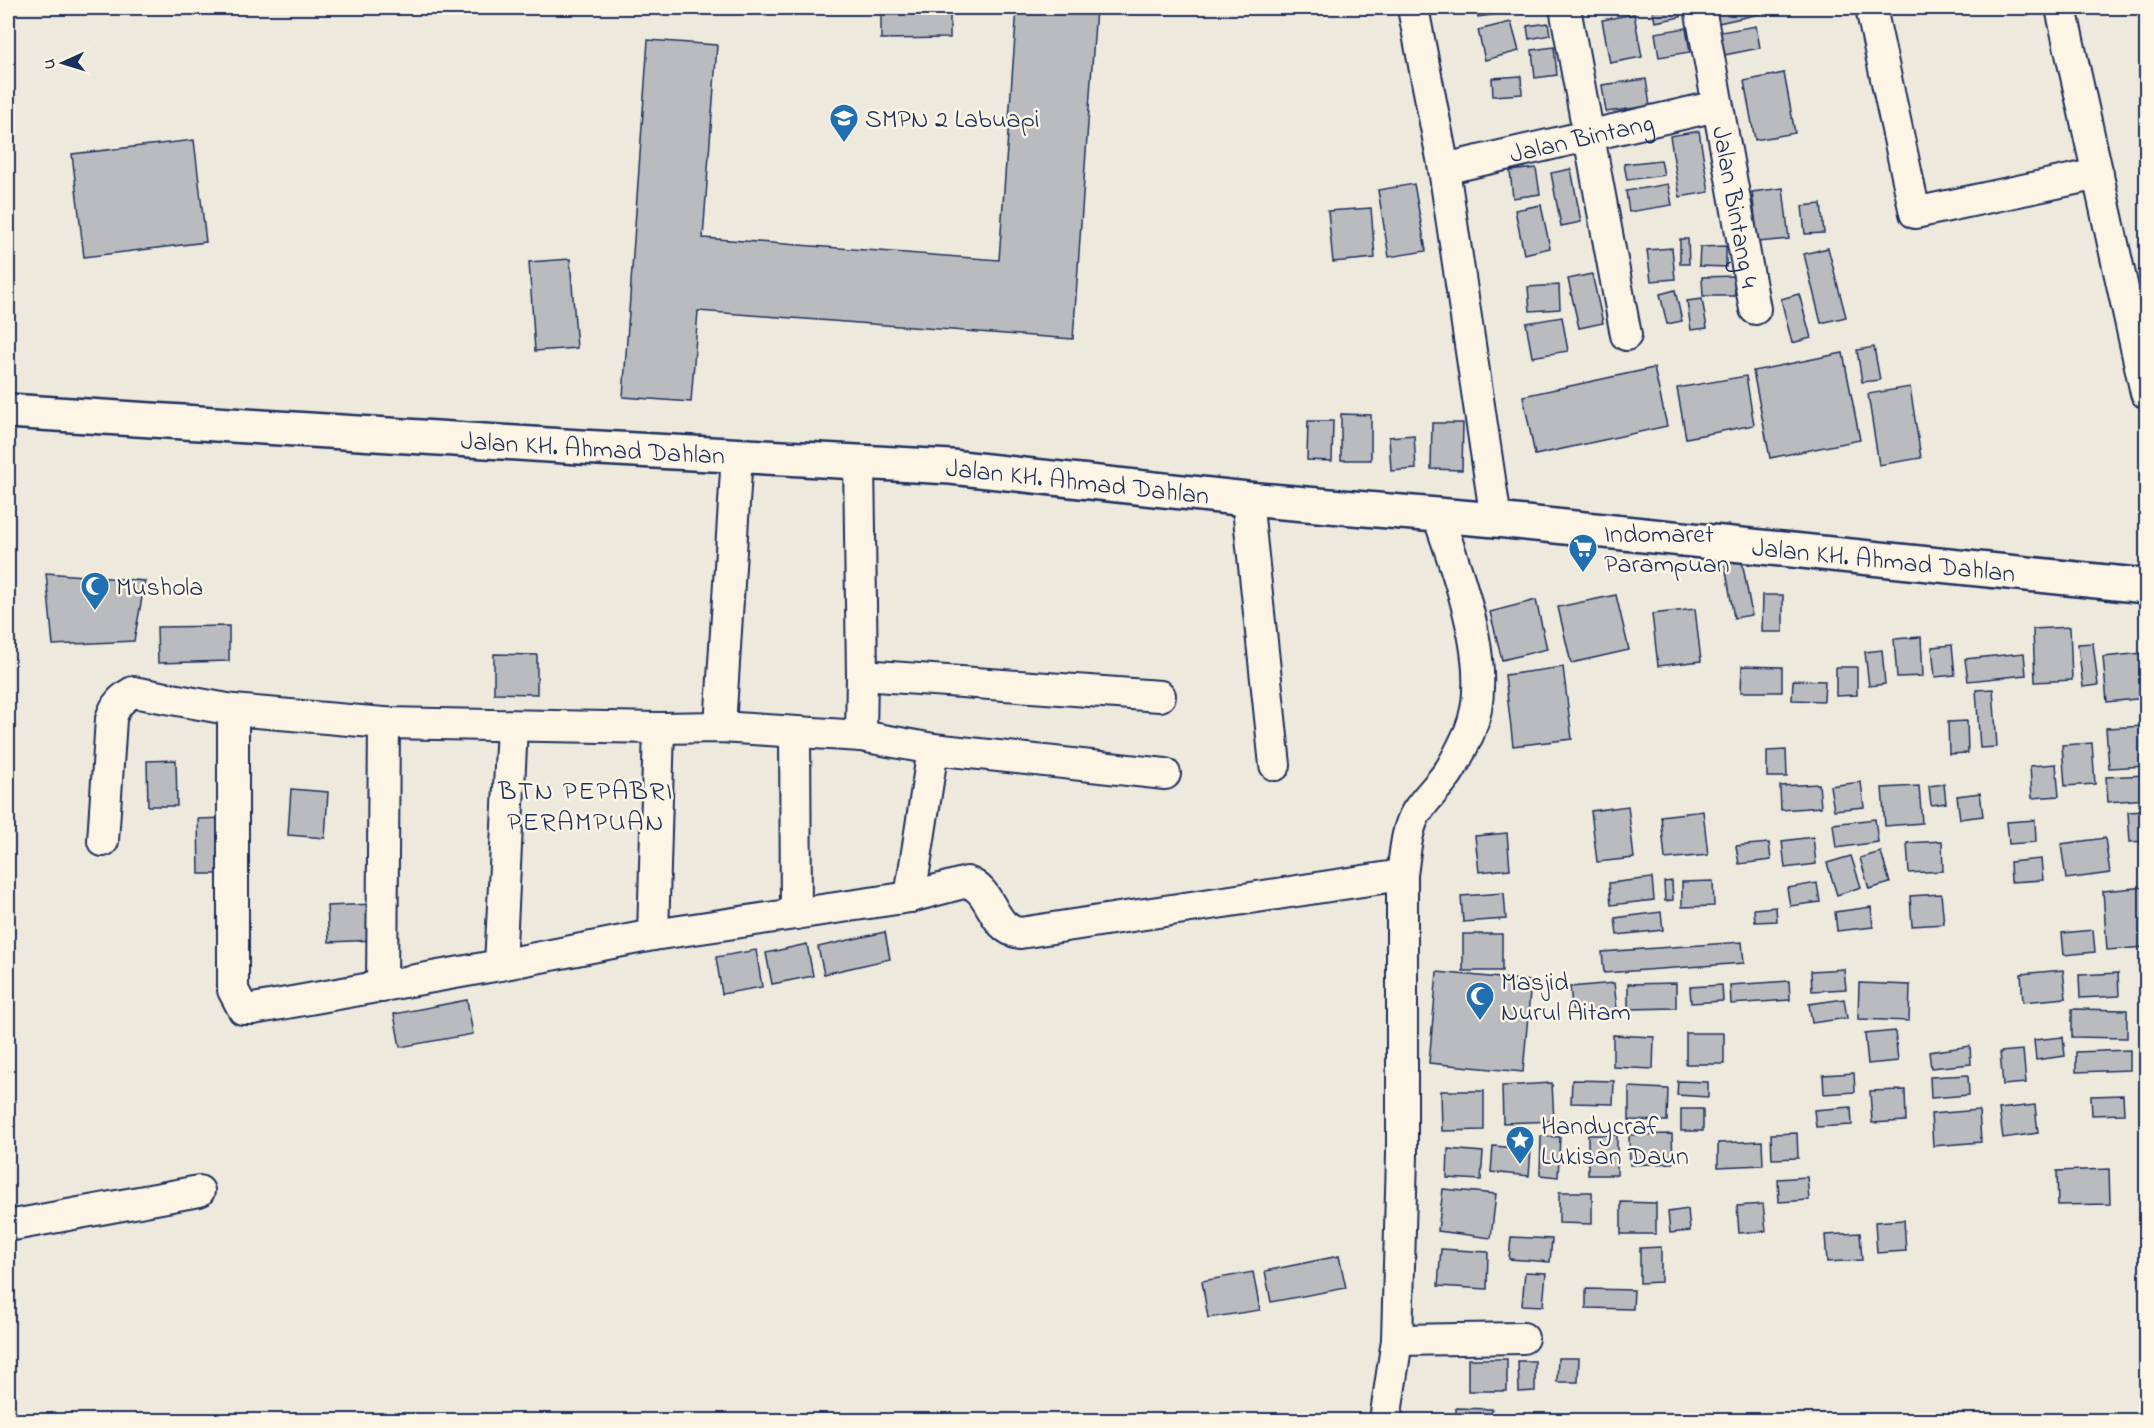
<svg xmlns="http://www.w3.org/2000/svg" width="2154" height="1428" font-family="'Indie Flower',sans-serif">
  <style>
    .building { fill: #babbbe; stroke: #1b2f5e; stroke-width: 1.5 }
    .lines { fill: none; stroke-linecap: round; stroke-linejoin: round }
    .minor-casing { stroke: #1b2f5e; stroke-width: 34 }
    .tertiary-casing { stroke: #1b2f5e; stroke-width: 38 }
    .minor { stroke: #fcf5e5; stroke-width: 30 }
    .tertiary { stroke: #fcf5e5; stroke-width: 33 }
    .labels { text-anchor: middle; stroke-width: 5; stroke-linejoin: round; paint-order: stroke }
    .poi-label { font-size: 26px; fill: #1b2f5e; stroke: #fcf5e5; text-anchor: start }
    .street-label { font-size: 26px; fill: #1b2f5e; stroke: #fcf5e5 }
    .neighbourhood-label { font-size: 27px; letter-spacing: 1.5px; fill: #1b2f5e; stroke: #fcf5e5 }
  </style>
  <rect width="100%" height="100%" fill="#eee9dd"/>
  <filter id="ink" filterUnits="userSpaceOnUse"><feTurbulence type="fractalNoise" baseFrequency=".0167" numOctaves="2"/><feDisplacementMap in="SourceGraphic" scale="12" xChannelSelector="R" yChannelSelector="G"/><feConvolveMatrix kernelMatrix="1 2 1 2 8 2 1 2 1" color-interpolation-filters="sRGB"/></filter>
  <g filter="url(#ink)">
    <path class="building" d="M 881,8 L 950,8 L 950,38 L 881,39 Z
      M 1017,8 L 1096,8 L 1073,339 L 698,311 L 691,402 L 623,397 L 648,40 L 717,45 L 703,238 L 999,260 Z
      M 1477,8 L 1504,8 L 1504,13 L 1478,17 Z
      M 1516,8 L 1539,8 L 1539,10 L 1516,13 Z
      M 1652,8 L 1679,8 L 1681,17 L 1655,22 Z
      M 1710,8 L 1762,8 L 1764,13 L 1714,24 Z
      M 1634,14 L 1642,57 L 1610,63 L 1602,20 Z
      M 1511,22 L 1519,51 L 1485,60 L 1478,30 Z
      M 1548,23 L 1550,35 L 1529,39 L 1527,26 Z
      M 1756,26 L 1760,48 L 1719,56 L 1715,33 Z
      M 1686,28 L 1690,52 L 1659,57 L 1655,33 Z
      M 1554,47 L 1557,75 L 1535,78 L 1532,50 Z
      M 1784,73 L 1795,133 L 1755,140 L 1744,81 Z
      M 1521,76 L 1522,94 L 1493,96 L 1492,78 Z
      M 1646,79 L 1650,106 L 1606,112 L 1602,85 Z
      M 1699,131 L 1709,192 L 1680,197 L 1670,136 Z
      M 194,140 L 206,242 L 84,257 L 72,154 Z
      M 1661,160 L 1664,175 L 1627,180 L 1624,164 Z
      M 1536,168 L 1540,194 L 1513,198 L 1510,171 Z
      M 1571,169 L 1581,222 L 1561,226 L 1551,173 Z
      M 1414,184 L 1426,251 L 1389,257 L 1378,190 Z
      M 1668,184 L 1672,205 L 1629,212 L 1626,191 Z
      M 1783,188 L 1789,239 L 1758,242 L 1752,192 Z
      M 1821,204 L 1824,233 L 1805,234 L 1802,206 Z
      M 1541,205 L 1550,248 L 1524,254 L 1515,210 Z
      M 1371,208 L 1375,258 L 1333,262 L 1328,211 Z
      M 1680,239 L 1688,239 L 1689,264 L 1680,264 Z
      M 1726,246 L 1726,267 L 1699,266 L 1700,247 Z
      M 1672,248 L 1675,279 L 1651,281 L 1647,250 Z
      M 1828,248 L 1846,317 L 1821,323 L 1804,254 Z
      M 570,259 L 577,348 L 535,351 L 529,262 Z
      M 1592,274 L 1603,323 L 1579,328 L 1568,279 Z
      M 1734,276 L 1735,296 L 1703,296 L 1702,277 Z
      M 1559,285 L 1560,309 L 1530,311 L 1528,287 Z
      M 1675,290 L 1682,321 L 1667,324 L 1660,294 Z
      M 1799,294 L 1811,338 L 1792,343 L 1781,299 Z
      M 1702,299 L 1707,328 L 1691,330 L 1687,301 Z
      M 1562,317 L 1568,351 L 1532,357 L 1526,323 Z
      M 1874,347 L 1880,380 L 1862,382 L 1857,350 Z
      M 1843,353 L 1860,440 L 1770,458 L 1753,371 Z
      M 1654,368 L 1667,426 L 1535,455 L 1523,396 Z
      M 1746,376 L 1754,425 L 1686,438 L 1677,388 Z
      M 1910,387 L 1921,458 L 1879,465 L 1868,394 Z
      M 1341,414 L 1371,415 L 1371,460 L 1341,460 Z
      M 1308,421 L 1333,421 L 1332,461 L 1307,460 Z
      M 1432,423 L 1463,423 L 1462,470 L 1431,469 Z
      M 1414,435 L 1416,469 L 1391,471 L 1389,437 Z
      M 1742,561 L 1752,615 L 1734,618 L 1725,565 Z
      M 46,573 L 145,581 L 134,641 L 53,645 Z
      M 1616,595 L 1629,650 L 1571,663 L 1558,607 Z
      M 1763,595 L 1783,595 L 1783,632 L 1762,632 Z
      M 1536,600 L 1547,649 L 1502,660 L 1490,612 Z
      M 1695,609 L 1701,661 L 1658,666 L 1652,614 Z
      M 229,626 L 229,661 L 158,663 L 157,627 Z
      M 2070,627 L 2072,680 L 2035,682 L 2033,629 Z
      M 1921,637 L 1923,676 L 1897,677 L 1894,639 Z
      M 2093,643 L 2098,685 L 2083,687 L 2078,644 Z
      M 1952,645 L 1955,675 L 1935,677 L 1932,647 Z
      M 1882,650 L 1885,684 L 1869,686 L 1865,652 Z
      M 2024,653 L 2026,675 L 1968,681 L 1965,659 Z
      M 2143,653 L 2146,698 L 2107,702 L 2103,657 Z
      M 494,654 L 537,655 L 537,694 L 494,693 Z
      M 1742,666 L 1782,667 L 1782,692 L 1741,692 Z
      M 1563,667 L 1572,739 L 1513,746 L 1505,675 Z
      M 1836,667 L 1857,667 L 1857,695 L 1836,696 Z
      M 1793,680 L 1825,681 L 1824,701 L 1792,700 Z
      M 1993,689 L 1997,747 L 1980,748 L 1976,690 Z
      M 1967,721 L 1968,753 L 1949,754 L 1948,722 Z
      M 2146,726 L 2146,766 L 2109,768 L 2106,728 Z
      M 2092,743 L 2095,784 L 2065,786 L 2062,745 Z
      M 1786,750 L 1787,777 L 1767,777 L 1767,751 Z
      M 176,760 L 177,806 L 148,806 L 147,761 Z
      M 2056,764 L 2059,796 L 2032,798 L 2030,766 Z
      M 2146,775 L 2146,799 L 2108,802 L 2106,777 Z
      M 1861,782 L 1864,807 L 1834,810 L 1830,786 Z
      M 1819,784 L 1821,807 L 1781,810 L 1780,786 Z
      M 1944,784 L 1946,803 L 1931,805 L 1929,786 Z
      M 1919,786 L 1922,823 L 1885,826 L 1882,788 Z
      M 291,789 L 328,792 L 325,838 L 288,835 Z
      M 1980,793 L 1983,816 L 1960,819 L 1957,796 Z
      M 1628,806 L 1634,858 L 1597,862 L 1591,811 Z
      M 1703,811 L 1708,855 L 1665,859 L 1661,816 Z
      M 2146,811 L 2146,841 L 2130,842 L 2128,812 Z
      M 226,818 L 227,874 L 199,874 L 198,819 Z
      M 1875,819 L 1878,842 L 1836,848 L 1833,824 Z
      M 2035,820 L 2036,842 L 2009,844 L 2007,822 Z
      M 1507,833 L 1510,869 L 1479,872 L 1475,836 Z
      M 1813,837 L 1816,864 L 1785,868 L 1782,841 Z
      M 2105,838 L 2110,873 L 2066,879 L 2061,844 Z
      M 1942,841 L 1943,871 L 1909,873 L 1907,843 Z
      M 1769,843 L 1771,860 L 1739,864 L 1736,846 Z
      M 1881,852 L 1890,883 L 1869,889 L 1860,858 Z
      M 1851,856 L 1861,887 L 1837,895 L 1827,863 Z
      M 2041,859 L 2043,880 L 2011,882 L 2010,862 Z
      M 1652,878 L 1654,900 L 1611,905 L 1609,883 Z
      M 1672,881 L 1673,900 L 1665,901 L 1664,882 Z
      M 1713,881 L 1714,906 L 1682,907 L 1682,882 Z
      M 1817,883 L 1820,902 L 1790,906 L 1787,888 Z
      M 2146,887 L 2146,947 L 2107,950 L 2103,891 Z
      M 1504,893 L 1506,919 L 1463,922 L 1461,896 Z
      M 1941,894 L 1944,924 L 1912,926 L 1910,896 Z
      M 374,904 L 376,940 L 329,942 L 327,906 Z
      M 1776,907 L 1777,921 L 1755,922 L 1754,909 Z
      M 1871,907 L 1873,927 L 1837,931 L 1835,912 Z
      M 1661,912 L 1663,930 L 1617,935 L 1615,918 Z
      M 2093,930 L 2095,952 L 2064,955 L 2062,933 Z
      M 885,932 L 890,959 L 824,974 L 818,947 Z
      M 1463,934 L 1502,934 L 1502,971 L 1463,971 Z
      M 1742,942 L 1744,963 L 1604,973 L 1602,952 Z
      M 807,944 L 813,976 L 772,984 L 766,953 Z
      M 756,950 L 762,987 L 722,994 L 716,957 Z
      M 1844,969 L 1846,989 L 1812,991 L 1811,971 Z
      M 2063,970 L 2066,998 L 2023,1002 L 2021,974 Z
      M 1437,972 L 1531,981 L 1523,1072 L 1429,1063 Z
      M 2118,973 L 2119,996 L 2080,998 L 2079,975 Z
      M 1789,981 L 1790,1000 L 1731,1004 L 1730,985 Z
      M 1614,983 L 1617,1009 L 1573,1014 L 1570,987 Z
      M 1676,983 L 1676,1008 L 1628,1009 L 1628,984 Z
      M 1859,983 L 1910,985 L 1909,1021 L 1858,1019 Z
      M 1722,985 L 1723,1001 L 1691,1003 L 1690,987 Z
      M 1844,999 L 1847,1018 L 1812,1023 L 1809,1004 Z
      M 467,1000 L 473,1034 L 400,1047 L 394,1014 Z
      M 2072,1009 L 2127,1010 L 2127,1038 L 2072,1037 Z
      M 1895,1031 L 1898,1061 L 1868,1064 L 1865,1034 Z
      M 1686,1033 L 1724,1033 L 1724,1064 L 1686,1064 Z
      M 1613,1035 L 1654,1037 L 1653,1069 L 1613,1067 Z
      M 2063,1037 L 2065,1056 L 2036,1060 L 2034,1040 Z
      M 1970,1046 L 1971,1064 L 1931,1068 L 1929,1052 Z
      M 2023,1050 L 2026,1083 L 2003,1085 L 2000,1052 Z
      M 2130,1050 L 2130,1070 L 2076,1072 L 2076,1052 Z
      M 1854,1073 L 1855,1092 L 1824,1094 L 1823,1075 Z
      M 1968,1075 L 1969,1095 L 1931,1098 L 1930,1077 Z
      M 1572,1080 L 1614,1081 L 1613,1104 L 1571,1103 Z
      M 1678,1081 L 1708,1082 L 1708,1097 L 1677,1095 Z
      M 1552,1083 L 1554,1121 L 1503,1123 L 1502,1086 Z
      M 1629,1087 L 1668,1089 L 1667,1121 L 1629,1120 Z
      M 1905,1090 L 1906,1121 L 1872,1123 L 1870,1091 Z
      M 1441,1091 L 1484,1091 L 1484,1130 L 1442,1131 Z
      M 2123,1095 L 2124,1114 L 2092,1115 L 2091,1096 Z
      M 2035,1105 L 2038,1133 L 2003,1138 L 1999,1109 Z
      M 1851,1107 L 1852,1125 L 1816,1127 L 1814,1110 Z
      M 1681,1109 L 1703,1109 L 1703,1131 L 1681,1131 Z
      M 1979,1110 L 1981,1142 L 1933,1146 L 1931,1114 Z
      M 1797,1133 L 1798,1158 L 1772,1159 L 1771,1134 Z
      M 1672,1134 L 1673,1163 L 1630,1165 L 1629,1135 Z
      M 1588,1135 L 1617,1135 L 1617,1175 L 1588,1175 Z
      M 1541,1136 L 1560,1137 L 1558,1177 L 1540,1175 Z
      M 1762,1141 L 1763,1165 L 1718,1167 L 1718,1143 Z
      M 1493,1146 L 1531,1149 L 1529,1176 L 1491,1172 Z
      M 1448,1149 L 1483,1152 L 1481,1180 L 1447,1178 Z
      M 2109,1169 L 2110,1204 L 2058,1205 L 2057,1171 Z
      M 1807,1177 L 1809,1200 L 1779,1202 L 1778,1179 Z
      M 1443,1189 L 1496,1194 L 1491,1238 L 1438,1231 Z
      M 1559,1192 L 1592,1192 L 1592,1224 L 1559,1223 Z
      M 1621,1202 L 1656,1203 L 1656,1234 L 1621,1234 Z
      M 1763,1204 L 1766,1231 L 1739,1233 L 1737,1206 Z
      M 1688,1209 L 1690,1231 L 1670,1233 L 1668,1212 Z
      M 1904,1220 L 1906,1251 L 1877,1253 L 1875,1222 Z
      M 1860,1233 L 1862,1260 L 1827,1262 L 1825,1235 Z
      M 1511,1237 L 1552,1239 L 1550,1262 L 1509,1259 Z
      M 1661,1247 L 1661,1282 L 1640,1283 L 1640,1248 Z
      M 1441,1249 L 1488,1252 L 1487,1289 L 1438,1286 Z
      M 1339,1256 L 1346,1288 L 1271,1302 L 1265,1271 Z
      M 1253,1272 L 1260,1310 L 1208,1318 L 1202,1281 Z
      M 1525,1272 L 1546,1273 L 1543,1306 L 1522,1305 Z
      M 1586,1289 L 1634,1290 L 1633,1309 L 1586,1308 Z
      M 1558,1358 L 1579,1358 L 1578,1382 L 1557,1382 Z
      M 1468,1359 L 1507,1359 L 1507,1391 L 1468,1391 Z
      M 1518,1361 L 1535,1361 L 1535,1391 L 1519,1392 Z
      M 1456,1408 L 1492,1409 L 1491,1420 L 1456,1420 Z"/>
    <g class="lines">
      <g class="minor-casing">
        <g id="minor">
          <path d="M 1413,8 L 1444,169 L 1496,520"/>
          <path d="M 1565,8 L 1626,335"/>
          <path id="s1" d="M 1700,8 L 1755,309"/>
          <path d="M 1871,8 L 1915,213 L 2098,174"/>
          <path d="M 2061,8 L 2146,393"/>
          <path id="s2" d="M 1444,169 L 1717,106"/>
          <path d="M 1247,499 L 1275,765"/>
          <path d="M 862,675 L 1160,696"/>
          <path d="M 233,710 L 233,990 L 243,1009 L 253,1009 L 500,965 L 653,935 L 910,897 L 967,882 C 993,890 991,929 1020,933 L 1402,875"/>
          <path d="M 720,727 L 737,455"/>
          <path d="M 795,732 L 796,914"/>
          <path d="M 861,736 L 933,749 L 1165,774"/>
          <path d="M 103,841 L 111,719 C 115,705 121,699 133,692 L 233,710 L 384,723 L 659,728 L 720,727 L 861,736 L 862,675 L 859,461"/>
          <path d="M 910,897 L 933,749"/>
          <path d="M 653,935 L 659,728"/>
          <path d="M 500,965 L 512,727"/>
          <path d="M 382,987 L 384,723"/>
          <path d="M 8,1226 L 199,1191"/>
          <path d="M 1397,1340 L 1523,1338"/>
          <path d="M 1385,1420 L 1397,1340 L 1402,1155 L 1402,875 C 1405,855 1406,830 1416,813 C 1425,799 1438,787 1448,773 C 1456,761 1463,746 1469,733 C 1496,671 1458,576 1438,515"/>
        </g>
      </g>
      <g class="tertiary-casing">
        <g id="tertiary">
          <path id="s3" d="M 8,411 L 580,447 L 951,467 L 1247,499 L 1496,520 L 2146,586"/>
        </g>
      </g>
      <use href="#minor" class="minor"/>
      <use href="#tertiary" class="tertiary"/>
    </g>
  </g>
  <defs>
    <g id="school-pin" transform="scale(1.5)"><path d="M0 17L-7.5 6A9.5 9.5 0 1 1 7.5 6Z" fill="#1f6fb2" stroke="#fcf5e5"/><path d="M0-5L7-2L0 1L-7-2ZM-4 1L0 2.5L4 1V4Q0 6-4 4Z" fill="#fff"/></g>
    <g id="supermarket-pin" transform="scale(1.5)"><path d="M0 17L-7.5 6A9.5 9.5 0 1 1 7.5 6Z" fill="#1f6fb2" stroke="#fcf5e5"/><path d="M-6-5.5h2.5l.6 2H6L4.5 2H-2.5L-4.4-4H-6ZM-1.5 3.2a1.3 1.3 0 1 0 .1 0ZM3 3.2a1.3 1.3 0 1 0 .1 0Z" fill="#fff"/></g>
    <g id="mosque-pin" transform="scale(1.5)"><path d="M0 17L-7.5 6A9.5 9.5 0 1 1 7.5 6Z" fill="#1f6fb2" stroke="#fcf5e5"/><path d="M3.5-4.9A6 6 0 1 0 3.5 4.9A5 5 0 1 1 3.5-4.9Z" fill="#fff"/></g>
    <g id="sight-pin" transform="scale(1.5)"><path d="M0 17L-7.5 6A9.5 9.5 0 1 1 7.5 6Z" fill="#1f6fb2" stroke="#fcf5e5"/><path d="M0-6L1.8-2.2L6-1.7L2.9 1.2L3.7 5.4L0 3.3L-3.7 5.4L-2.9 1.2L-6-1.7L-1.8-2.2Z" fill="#fff"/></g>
  </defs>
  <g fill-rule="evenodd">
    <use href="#school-pin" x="844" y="118"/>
    <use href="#supermarket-pin" x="1583" y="548"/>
    <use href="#mosque-pin" x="95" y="586"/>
    <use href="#mosque-pin" x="1480" y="996"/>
    <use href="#sight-pin" x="1520" y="1140"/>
  </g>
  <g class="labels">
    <g class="poi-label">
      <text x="865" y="127">SMPN 2 Labuapi</text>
      <text x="1604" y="542">Indomaret<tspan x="1604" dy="30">Parampuan</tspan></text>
      <text x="116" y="595">Mushola</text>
      <text x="1501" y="990">Masjid<tspan x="1501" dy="30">Nurul Aitam</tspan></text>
      <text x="1541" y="1134">Handycraf<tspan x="1541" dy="30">Lukisan Daun</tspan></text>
    </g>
    <g class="street-label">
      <text dy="9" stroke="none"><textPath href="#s2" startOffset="141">Jalan Bintang</textPath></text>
      <text dy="9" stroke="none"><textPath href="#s1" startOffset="202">Jalan Bintang 4</textPath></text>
      <text dy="9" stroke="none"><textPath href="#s3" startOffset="586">Jalan KH. Ahmad Dahlan</textPath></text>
      <text dy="9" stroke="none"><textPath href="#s3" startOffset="1072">Jalan KH. Ahmad Dahlan</textPath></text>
      <text dy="9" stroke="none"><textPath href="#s3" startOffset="1882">Jalan KH. Ahmad Dahlan</textPath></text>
    </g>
    <g class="neighbourhood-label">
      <text x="586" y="799">BTN PEPABRI<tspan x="586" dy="31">PERAMPUAN</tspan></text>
    </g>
  </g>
  <rect width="2154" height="1428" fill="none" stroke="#fcf5e5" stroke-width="30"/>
  <rect x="15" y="15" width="2124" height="1398" fill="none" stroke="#1b2f5e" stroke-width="2" filter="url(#ink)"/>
  <g transform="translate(63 63) rotate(266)" stroke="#fcf5e5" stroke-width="4.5" paint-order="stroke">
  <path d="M0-4.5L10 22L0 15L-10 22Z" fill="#1b2f5e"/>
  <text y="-9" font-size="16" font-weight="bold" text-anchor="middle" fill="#1b2f5e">U</text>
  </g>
</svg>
